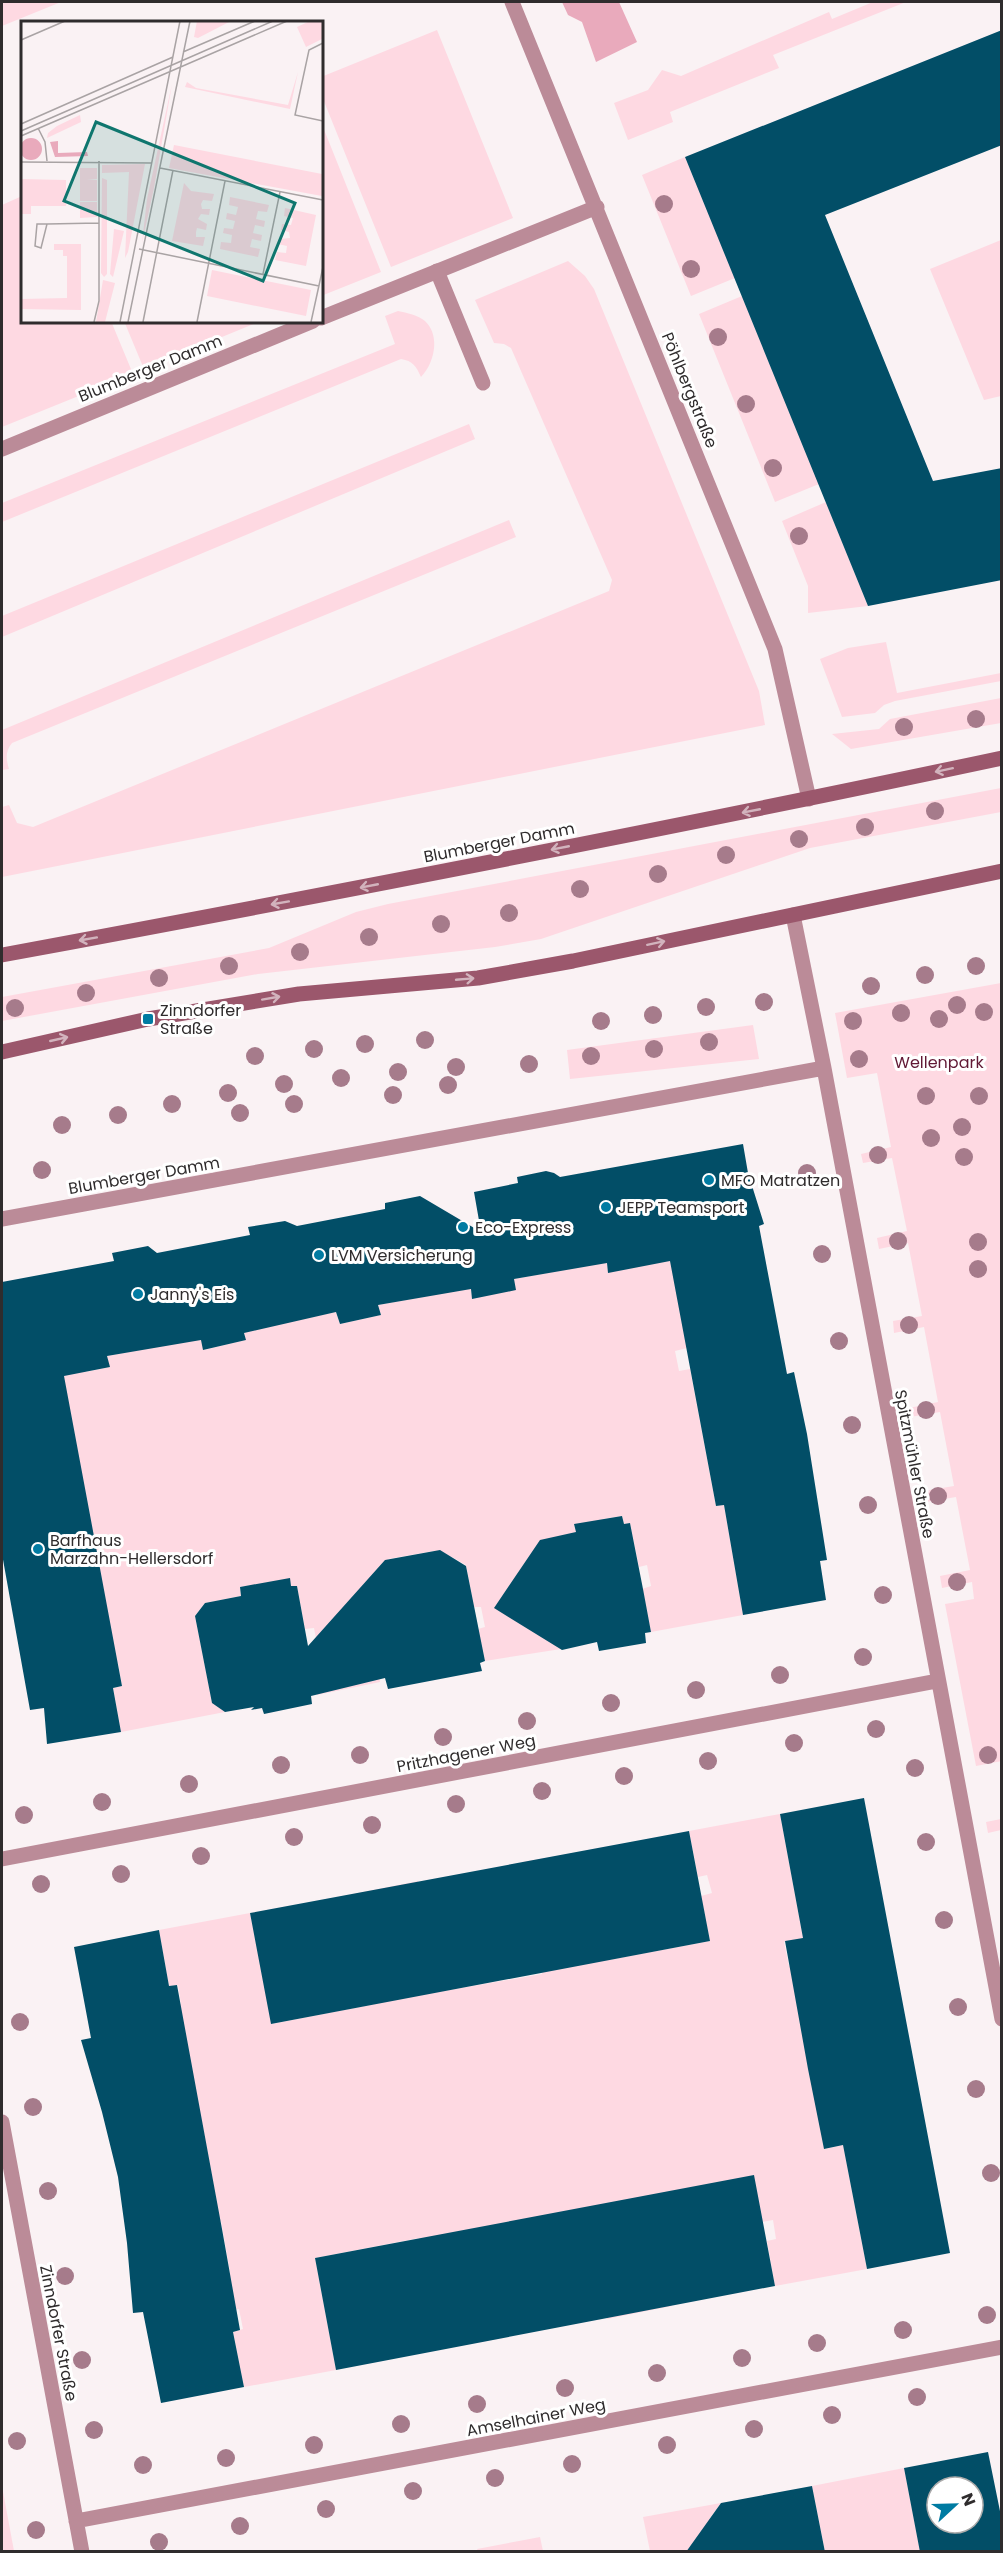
<svg xmlns="http://www.w3.org/2000/svg" width="1003" height="2553" font-family="Poppins,sans-serif">
  <style>
    .green { fill: #fed9e2 }
    .forest { fill: #e9aabc }
    .building { fill: #024e67; fill-rule: evenodd }
    .lines { fill: none; stroke-linecap: round; stroke-linejoin: round }
    .lane { stroke: #bb8b98; stroke-width: 15 }
    .street { stroke: #bb8b98; stroke-width: 15 }
    .secondary { stroke: #9b576c; stroke-width: 15 }
    .tree { fill: #a67b8b }
    .oneway { stroke: #d2b3bd }
    .poi-dot { fill: #007ba2; stroke: #fff; stroke-width: 2 }
    .labels { text-anchor: middle; stroke-width: 6; stroke-linejoin: round; paint-order: stroke }
    .street-label { font-size: 16px; fill: #2f2c2d; stroke: #fff }
    .poi-label { font-size: 16px; fill: #2f2c2d; stroke: #fff; text-anchor: start }
    .park-label { font-size: 16px; fill: #611935; stroke: #fff }
    .inset-road { fill: none; stroke: #a9a3a4; stroke-width: 1.5 }
    .view { fill: #0f766e; fill-opacity: 0.15; stroke: #0f766e; stroke-width: 3 }
    .inset-edge { fill: none; stroke: #2f2c2d; stroke-width: 3 }
  </style>
  <rect width="100%" height="100%" fill="#faf2f4"/>
  <path class="green" d="M 2,2 L 61,2 L 2,26 Z
    M 873,2 L 906,2 L 773,55 L 779,68 L 670,112 L 673,122 L 628,140 L 614,103 L 648,90 L 662,70 L 681,76 L 829,12 L 832,19 Z
    M 437,30 L 513,218 L 391,267 L 321,94 L 321,77 Z
    M 321,122 L 381,272 L 321,296 Z
    M 685,157 L 735,278 L 691,296 L 642,175 Z
    M 22,196 L 22,321 L 111,321 L 133,374 L 2,427 L 2,205 Z
    M 1001,240 L 1001,396 L 984,400 L 930,269 Z
    M 568,261 L 585,276 L 594,289 L 759,691 L 765,725 L 2,877 L 2,807 L 9,805 L 17,823 L 33,827 L 609,591 L 612,580 L 511,348 L 504,344 L 494,343 L 475,300 Z
    M 742,296 L 819,484 L 775,502 L 699,314 Z
    M 398,311 C 407,313 418,315 425,321 C 441,336 434,364 421,377 C 416,366 413,361 401,359 L 2,522 L 2,503 L 395,344 L 385,316 Z
    M 124,321 L 261,321 L 144,369 Z
    M 469,424 L 475,439 L 2,637 L 2,616 Z
    M 826,502 L 868,606 L 808,613 L 808,586 L 782,521 Z
    M 509,520 L 516,537 L 12,743 C 5,752 6,759 9,769 L 2,770 L 2,730 Z
    M 886,642 L 897,693 L 1001,673 L 1001,681 L 895,701 L 884,705 L 875,713 L 842,717 L 820,659 L 848,648 Z
    M 1001,698 L 1001,723 L 851,749 L 832,734 L 879,729 L 890,719 Z
    M 1001,788 L 1001,812 L 810,848 L 541,939 L 495,947 L 258,974 L 2,1021 L 2,997 L 269,948 L 356,912 L 388,904 Z
    M 1001,983 L 1002,1761 L 976,1766 L 945,1604 L 974,1599 L 972,1582 L 942,1588 L 940,1576 L 970,1570 L 956,1497 L 926,1502 L 924,1491 L 954,1486 L 940,1412 L 910,1417 L 909,1408 L 938,1402 L 924,1327 L 894,1333 L 893,1321 L 922,1316 L 908,1243 L 879,1249 L 877,1238 L 907,1231 L 892,1158 L 863,1163 L 861,1154 L 891,1147 L 877,1073 L 847,1078 L 835,1013 Z
    M 753,1025 L 759,1059 L 570,1079 L 567,1050 Z
    M 677,1250 L 687,1348 L 675,1351 L 679,1371 L 690,1369 L 716,1506 L 724,1505 L 743,1615 L 651,1632 L 642,1589 L 651,1586 L 647,1565 L 639,1567 L 630,1523 L 624,1524 L 622,1516 L 603,1519 L 604,1527 L 574,1525 L 576,1532 L 561,1649 L 485,1661 L 478,1629 L 485,1627 L 481,1607 L 474,1607 L 466,1565 L 452,1557 L 436,1560 L 434,1551 L 388,1559 L 374,1648 L 380,1682 L 317,1695 L 309,1652 L 318,1649 L 314,1628 L 305,1629 L 297,1586 L 291,1586 L 289,1579 L 240,1587 L 241,1596 L 205,1603 L 195,1616 L 212,1702 L 225,1712 L 121,1732 L 113,1688 L 122,1686 L 118,1663 L 110,1664 L 40,1389 L 84,1361 L 86,1372 L 109,1367 L 107,1356 L 201,1338 L 204,1350 L 245,1340 L 244,1331 L 336,1312 L 340,1324 L 381,1315 L 378,1305 L 471,1288 L 472,1298 L 514,1279 L 607,1262 L 608,1272 Z
    M 780,1814 L 803,1938 L 784,1942 L 789,1966 L 802,1964 L 825,2149 L 843,2145 L 867,2269 L 775,2286 L 767,2241 L 776,2239 L 773,2220 L 762,2222 L 651,2195 L 672,2306 L 607,2319 L 598,2272 L 482,2227 L 503,2338 L 441,2349 L 419,2238 L 315,2258 L 336,2370 L 244,2387 L 233,2332 L 243,2329 L 239,2309 L 230,2310 L 230,2272 L 221,2221 L 207,2223 L 217,2203 L 202,2123 L 173,2005 L 181,2004 L 178,1985 L 169,1986 L 159,1930 L 250,1913 L 272,2024 L 374,2004 L 353,1894 L 418,1881 L 438,1992 L 542,1974 L 522,1862 L 587,1851 L 608,1960 L 710,1941 L 701,1896 L 712,1893 L 707,1875 L 698,1877 L 689,1831 Z
    M 1001,1819 L 1001,1830 L 988,1833 L 986,1822 Z
    M 904,2468 L 920,2551 L 825,2551 L 812,2486 Z
    M 2,2486 L 14,2551 L 2,2551 Z
    M 721,2503 L 710,2518 L 717,2551 L 650,2551 L 643,2517 Z
    M 540,2537 L 543,2551 L 478,2551 L 477,2549 Z"/>
  <path class="forest" d="M 562,2 L 619,2 L 637,42 L 596,62 L 582,22 L 568,15 Z"/>
  <path class="building" d="M 1002,30 L 1002,145 L 825,215 L 933,481 L 1002,468 L 1002,580 L 868,606 L 685,157 Z
    M 743,1144 L 748,1173 L 764,1224 L 759,1226 L 787,1374 L 794,1372 L 807,1434 L 827,1560 L 820,1561 L 826,1600 L 743,1615 L 724,1505 L 716,1506 L 670,1261 L 608,1273 L 607,1263 L 514,1279 L 516,1290 L 472,1299 L 471,1289 L 378,1305 L 381,1315 L 340,1324 L 336,1312 L 244,1333 L 246,1340 L 203,1350 L 201,1340 L 107,1356 L 110,1367 L 64,1376 L 122,1686 L 113,1688 L 121,1732 L 47,1744 L 44,1708 L 30,1710 L 2,1554 L 2,1282 L 114,1261 L 112,1253 L 148,1246 L 157,1253 L 250,1235 L 248,1227 L 285,1221 L 297,1226 L 385,1209 L 385,1203 L 420,1196 L 481,1232 L 474,1192 L 518,1183 L 517,1177 L 546,1171 L 554,1173 L 560,1177 Z
    M 622,1516 L 624,1524 L 630,1523 L 643,1589 L 651,1632 L 645,1633 L 646,1643 L 599,1651 L 597,1642 L 562,1650 L 494,1608 L 540,1540 L 576,1532 L 574,1524 Z
    M 440,1550 L 466,1566 L 485,1661 L 480,1663 L 482,1671 L 388,1689 L 385,1678 L 311,1696 L 312,1704 L 264,1714 L 262,1708 L 251,1710 L 254,1707 L 225,1712 L 212,1703 L 195,1616 L 205,1603 L 241,1596 L 240,1587 L 290,1578 L 291,1586 L 297,1586 L 308,1646 L 385,1560 Z
    M 864,1798 L 950,2253 L 867,2269 L 843,2145 L 824,2149 L 808,2069 L 785,1941 L 803,1938 L 780,1814 Z
    M 689,1831 L 710,1941 L 271,2024 L 250,1913 Z
    M 159,1930 L 169,1986 L 177,1985 L 222,2229 L 240,2330 L 233,2332 L 244,2387 L 161,2403 L 143,2312 L 133,2313 L 127,2243 L 118,2177 L 102,2112 L 81,2040 L 91,2038 L 74,1947 Z
    M 754,2175 L 775,2286 L 336,2370 L 315,2258 Z
    M 988,2452 L 1002,2521 L 1002,2552 L 920,2552 L 904,2468 ZM 937,2487 L 973,2487 L 973,2523 L 937,2523 Z
    M 812,2486 L 825,2552 L 686,2552 L 721,2503 Z"/>
  <g class="lines">
    <path class="lane" d="M 437,271 L 483,383"/>
    <path class="street" d="M 512,2 L 775,649 L 809,799
      M 321,318 L 597,207
      M 2,449 L 313,321
      M 793,915 L 824,1068 L 1002,2019
      M 2,1219 L 824,1068
      M 2,1859 L 937,1681
      M 2,2122 L 82,2552
      M 76,2521 L 1002,2347"/>
    <path class="secondary" d="M 2,955 C 336,893 669,829 1002,758
      M 2,1052 L 148,1019 L 299,994 L 478,978 L 573,961 L 1002,871"/>
  </g>
  <g class="tree">
    <circle cx="664" cy="204" r="9"/>
    <circle cx="691" cy="269" r="9"/>
    <circle cx="718" cy="337" r="9"/>
    <circle cx="746" cy="404" r="9"/>
    <circle cx="773" cy="468" r="9"/>
    <circle cx="799" cy="536" r="9"/>
    <circle cx="976" cy="719" r="9"/>
    <circle cx="904" cy="727" r="9"/>
    <circle cx="935" cy="811" r="9"/>
    <circle cx="865" cy="827" r="9"/>
    <circle cx="799" cy="839" r="9"/>
    <circle cx="726" cy="855" r="9"/>
    <circle cx="658" cy="874" r="9"/>
    <circle cx="580" cy="889" r="9"/>
    <circle cx="509" cy="913" r="9"/>
    <circle cx="441" cy="924" r="9"/>
    <circle cx="369" cy="937" r="9"/>
    <circle cx="300" cy="952" r="9"/>
    <circle cx="229" cy="966" r="9"/>
    <circle cx="976" cy="966" r="9"/>
    <circle cx="925" cy="975" r="9"/>
    <circle cx="159" cy="978" r="9"/>
    <circle cx="871" cy="986" r="9"/>
    <circle cx="86" cy="993" r="9"/>
    <circle cx="764" cy="1002" r="9"/>
    <circle cx="957" cy="1005" r="9"/>
    <circle cx="706" cy="1007" r="9"/>
    <circle cx="15" cy="1008" r="9"/>
    <circle cx="984" cy="1012" r="9"/>
    <circle cx="901" cy="1013" r="9"/>
    <circle cx="653" cy="1015" r="9"/>
    <circle cx="939" cy="1019" r="9"/>
    <circle cx="601" cy="1021" r="9"/>
    <circle cx="853" cy="1021" r="9"/>
    <circle cx="425" cy="1040" r="9"/>
    <circle cx="709" cy="1042" r="9"/>
    <circle cx="365" cy="1044" r="9"/>
    <circle cx="314" cy="1049" r="9"/>
    <circle cx="654" cy="1049" r="9"/>
    <circle cx="255" cy="1056" r="9"/>
    <circle cx="591" cy="1056" r="9"/>
    <circle cx="859" cy="1059" r="9"/>
    <circle cx="529" cy="1064" r="9"/>
    <circle cx="456" cy="1067" r="9"/>
    <circle cx="398" cy="1072" r="9"/>
    <circle cx="341" cy="1078" r="9"/>
    <circle cx="284" cy="1084" r="9"/>
    <circle cx="448" cy="1085" r="9"/>
    <circle cx="228" cy="1093" r="9"/>
    <circle cx="393" cy="1095" r="9"/>
    <circle cx="926" cy="1096" r="9"/>
    <circle cx="979" cy="1096" r="9"/>
    <circle cx="172" cy="1104" r="9"/>
    <circle cx="294" cy="1104" r="9"/>
    <circle cx="240" cy="1113" r="9"/>
    <circle cx="118" cy="1115" r="9"/>
    <circle cx="62" cy="1125" r="9"/>
    <circle cx="962" cy="1127" r="9"/>
    <circle cx="931" cy="1138" r="9"/>
    <circle cx="878" cy="1155" r="9"/>
    <circle cx="964" cy="1157" r="9"/>
    <circle cx="42" cy="1170" r="9"/>
    <circle cx="807" cy="1173" r="9"/>
    <circle cx="898" cy="1241" r="9"/>
    <circle cx="978" cy="1242" r="9"/>
    <circle cx="822" cy="1254" r="9"/>
    <circle cx="978" cy="1269" r="9"/>
    <circle cx="909" cy="1325" r="9"/>
    <circle cx="839" cy="1341" r="9"/>
    <circle cx="926" cy="1410" r="9"/>
    <circle cx="852" cy="1425" r="9"/>
    <circle cx="938" cy="1496" r="9"/>
    <circle cx="868" cy="1505" r="9"/>
    <circle cx="957" cy="1582" r="9"/>
    <circle cx="883" cy="1595" r="9"/>
    <circle cx="863" cy="1657" r="9"/>
    <circle cx="780" cy="1675" r="9"/>
    <circle cx="696" cy="1690" r="9"/>
    <circle cx="611" cy="1703" r="9"/>
    <circle cx="527" cy="1721" r="9"/>
    <circle cx="876" cy="1729" r="9"/>
    <circle cx="443" cy="1737" r="9"/>
    <circle cx="794" cy="1743" r="9"/>
    <circle cx="360" cy="1755" r="9"/>
    <circle cx="988" cy="1755" r="9"/>
    <circle cx="708" cy="1761" r="9"/>
    <circle cx="281" cy="1765" r="9"/>
    <circle cx="915" cy="1768" r="9"/>
    <circle cx="624" cy="1776" r="9"/>
    <circle cx="189" cy="1784" r="9"/>
    <circle cx="542" cy="1791" r="9"/>
    <circle cx="102" cy="1802" r="9"/>
    <circle cx="456" cy="1804" r="9"/>
    <circle cx="24" cy="1815" r="9"/>
    <circle cx="372" cy="1825" r="9"/>
    <circle cx="294" cy="1837" r="9"/>
    <circle cx="926" cy="1842" r="9"/>
    <circle cx="201" cy="1856" r="9"/>
    <circle cx="121" cy="1874" r="9"/>
    <circle cx="41" cy="1884" r="9"/>
    <circle cx="944" cy="1920" r="9"/>
    <circle cx="958" cy="2007" r="9"/>
    <circle cx="20" cy="2022" r="9"/>
    <circle cx="976" cy="2089" r="9"/>
    <circle cx="33" cy="2107" r="9"/>
    <circle cx="991" cy="2173" r="9"/>
    <circle cx="48" cy="2191" r="9"/>
    <circle cx="65" cy="2276" r="9"/>
    <circle cx="987" cy="2315" r="9"/>
    <circle cx="903" cy="2330" r="9"/>
    <circle cx="817" cy="2343" r="9"/>
    <circle cx="742" cy="2358" r="9"/>
    <circle cx="82" cy="2360" r="9"/>
    <circle cx="657" cy="2373" r="9"/>
    <circle cx="565" cy="2388" r="9"/>
    <circle cx="917" cy="2397" r="9"/>
    <circle cx="477" cy="2404" r="9"/>
    <circle cx="832" cy="2415" r="9"/>
    <circle cx="401" cy="2424" r="9"/>
    <circle cx="754" cy="2429" r="9"/>
    <circle cx="94" cy="2430" r="9"/>
    <circle cx="17" cy="2441" r="9"/>
    <circle cx="314" cy="2445" r="9"/>
    <circle cx="667" cy="2445" r="9"/>
    <circle cx="226" cy="2458" r="9"/>
    <circle cx="572" cy="2464" r="9"/>
    <circle cx="143" cy="2465" r="9"/>
    <circle cx="495" cy="2478" r="9"/>
    <circle cx="413" cy="2491" r="9"/>
    <circle cx="326" cy="2509" r="9"/>
    <circle cx="240" cy="2526" r="9"/>
    <circle cx="36" cy="2530" r="9"/>
    <circle cx="159" cy="2542" r="9"/>
  </g>
  <defs><path id="oneway-shaft" d="M-6 0H5M1.5-3L5.5 0L1.5 3" fill="none" stroke-width="1.6" stroke-linecap="round" stroke-linejoin="round" transform="scale(1.5)"/></defs>
  <g class="oneway">
    <use href="#oneway-shaft" transform="translate(944 770) rotate(168)"/>
    <use href="#oneway-shaft" transform="translate(751 811) rotate(169)"/>
    <use href="#oneway-shaft" transform="translate(560 848) rotate(169)"/>
    <use href="#oneway-shaft" transform="translate(369 886) rotate(169)"/>
    <use href="#oneway-shaft" transform="translate(280 903) rotate(170)"/>
    <use href="#oneway-shaft" transform="translate(88 939) rotate(170)"/>
    <use href="#oneway-shaft" transform="translate(656 943) rotate(-12)"/>
    <use href="#oneway-shaft" transform="translate(465 979) rotate(-5)"/>
    <use href="#oneway-shaft" transform="translate(271 998) rotate(-10)"/>
    <use href="#oneway-shaft" transform="translate(59 1039) rotate(-13)"/>
  </g>
  <g class="poi-dot">
    <rect x="142" y="1013" width="12" height="12" rx="3"/>
    <circle cx="709" cy="1180" r="6"/>
    <circle cx="606" cy="1207" r="6"/>
    <circle cx="463" cy="1227" r="6"/>
    <circle cx="319" cy="1255" r="6"/>
    <circle cx="138" cy="1294" r="6"/>
    <circle cx="38" cy="1549" r="6"/>
  </g>
  <g class="labels">
    <g class="street-label">
      <text transform="translate(150 368) rotate(-22)" y="6">Blumberger Damm</text>
      <text transform="translate(690 390) rotate(68)" y="6">Pöhlbergstraße</text>
      <text transform="translate(499 842) rotate(-11)" y="6">Blumberger Damm</text>
      <text transform="translate(144 1175) rotate(-10)" y="6">Blumberger Damm</text>
      <text transform="translate(915 1464) rotate(79)" y="6">Spitzmühler Straße</text>
      <text transform="translate(466 1753) rotate(-11)" y="6">Pritzhagener Weg</text>
      <text transform="translate(59 2333) rotate(79)" y="6">Zinndorfer Straße</text>
      <text transform="translate(536 2417) rotate(-11)" y="6">Amselhainer Weg</text>
    </g>
    <g class="poi-label">
      <text x="160" y="1016">Zinndorfer<tspan x="160" dy="18">Straße</tspan></text>
      <text x="721" y="1186">MFO Matratzen</text>
      <text x="618" y="1213">JEPP Teamsport</text>
      <text x="475" y="1233">Eco-Express</text>
      <text x="331" y="1261">LVM Versicherung</text>
      <text x="150" y="1300">Janny's Eis</text>
      <text x="50" y="1546">Barfhaus<tspan x="50" dy="18">Marzahn-Hellersdorf</tspan></text>
    </g>
    <g class="park-label">
      <text x="939" y="1068">Wellenpark</text>
    </g>
  </g>
  <g transform="translate(21 21)">
    <rect width="302" height="302" fill="#faf2f4"/>
    <path d="M 176,0 L 210,0 L 177,17 L 173,16 ZM 289,0 L 301,0 L 301,18 L 285,26 L 276,6 ZM 277,51 L 269,88 L 164,66 L 166,61 L 175,67 L 267,84 ZM 151,63 L 133,167 L 121,222 L 126,178 ZM 59,94 L 60,101 L 26,117 L 27,112 L 36,105 ZM 153,124 L 301,153 L 301,175 L 148,147 ZM 124,143 L 107,231 L 104,237 L 108,151 L 81,152 L 81,144 ZM 59,147 L 76,147 L 76,158 L 66,158 L 76,159 L 76,180 L 59,180 ZM 81,157 L 86,159 L 86,253 L 83,256 L 80,252 ZM 0,158 L 45,159 L 45,185 L 10,185 L 10,193 L 0,193 ZM 163,162 L 170,170 L 193,173 L 191,180 L 182,179 L 180,183 L 181,188 L 189,188 L 188,194 L 180,193 L 177,198 L 186,203 L 185,209 L 176,207 L 175,211 L 175,216 L 184,216 L 182,225 L 151,220 ZM 209,176 L 248,184 L 246,191 L 237,190 L 235,198 L 244,200 L 243,206 L 234,204 L 232,212 L 241,214 L 240,220 L 231,218 L 229,226 L 239,228 L 237,236 L 199,228 L 200,221 L 210,222 L 211,214 L 202,212 L 203,207 L 212,208 L 214,200 L 205,198 L 206,192 L 215,194 L 217,186 L 208,184 ZM 59,181 L 76,181 L 76,196 L 59,197 ZM 264,187 L 295,194 L 285,245 L 254,239 L 256,231 L 265,232 L 266,225 L 257,223 L 258,218 L 269,217 L 268,211 L 260,209 L 261,203 L 270,204 L 272,197 L 263,195 ZM 93,208 L 103,210 L 92,256 L 89,253 ZM 33,223 L 60,223 L 60,289 L 0,288 L 0,278 L 46,277 L 46,235 L 42,235 L 42,229 L 33,229 ZM 191,249 L 290,269 L 285,295 L 186,275 ZM 82,259 L 94,262 L 84,301 L 75,301 Z" fill="#fed9e2"/>
    <path d="M-1 128a11 11 0 1 1 22 0a11 11 0 1 1-22 0ZM 37,120 L 37,132 L 66,131 L 67,135 L 34,136 L 29,121 Z" fill="#e9aabc"/>
    <path class="inset-road" d="M 0,19 L 44,0M 302,22 L 288,29 L 274,94 L 302,100M 162,31 L 234,0M 0,103 L 152,36M 17,107 L 24,121 L 26,140M 0,110 L 252,0M 0,115 L 266,0M 0,141 L 131,142M 139,147 L 302,179M 16,203 L 26,203 L 20,227 L 14,225 ZM 26,203 L 78,202M 118,228 L 298,265M 242,253 L 259,171M 73,301 L 78,280 L 78,140M 99,301 L 159,0M 107,301 L 169,0M 122,301 L 152,149M 176,301 L 204,160M 290,301 L 302,246"/>
    <path class="view" d="M 75,101 L 274,182 L 242,260 L 43,180 Z"/>
    <rect width="302" height="302" class="inset-edge"/>
  </g>
  <rect width="1003" height="2553" fill="none" stroke="#2f2c2d" stroke-width="6"/>
  <g transform="translate(955 2505) rotate(68)"><circle r="28" fill="#ffffff" stroke="#acabab" stroke-width="1.5"/>
  <path d="M0-4.5L10 22L0 15L-10 22Z" fill="#007ba2"/>
  <text y="-9" font-size="16" font-weight="bold" text-anchor="middle" fill="#2f2c2d">N</text>
  </g>
</svg>
